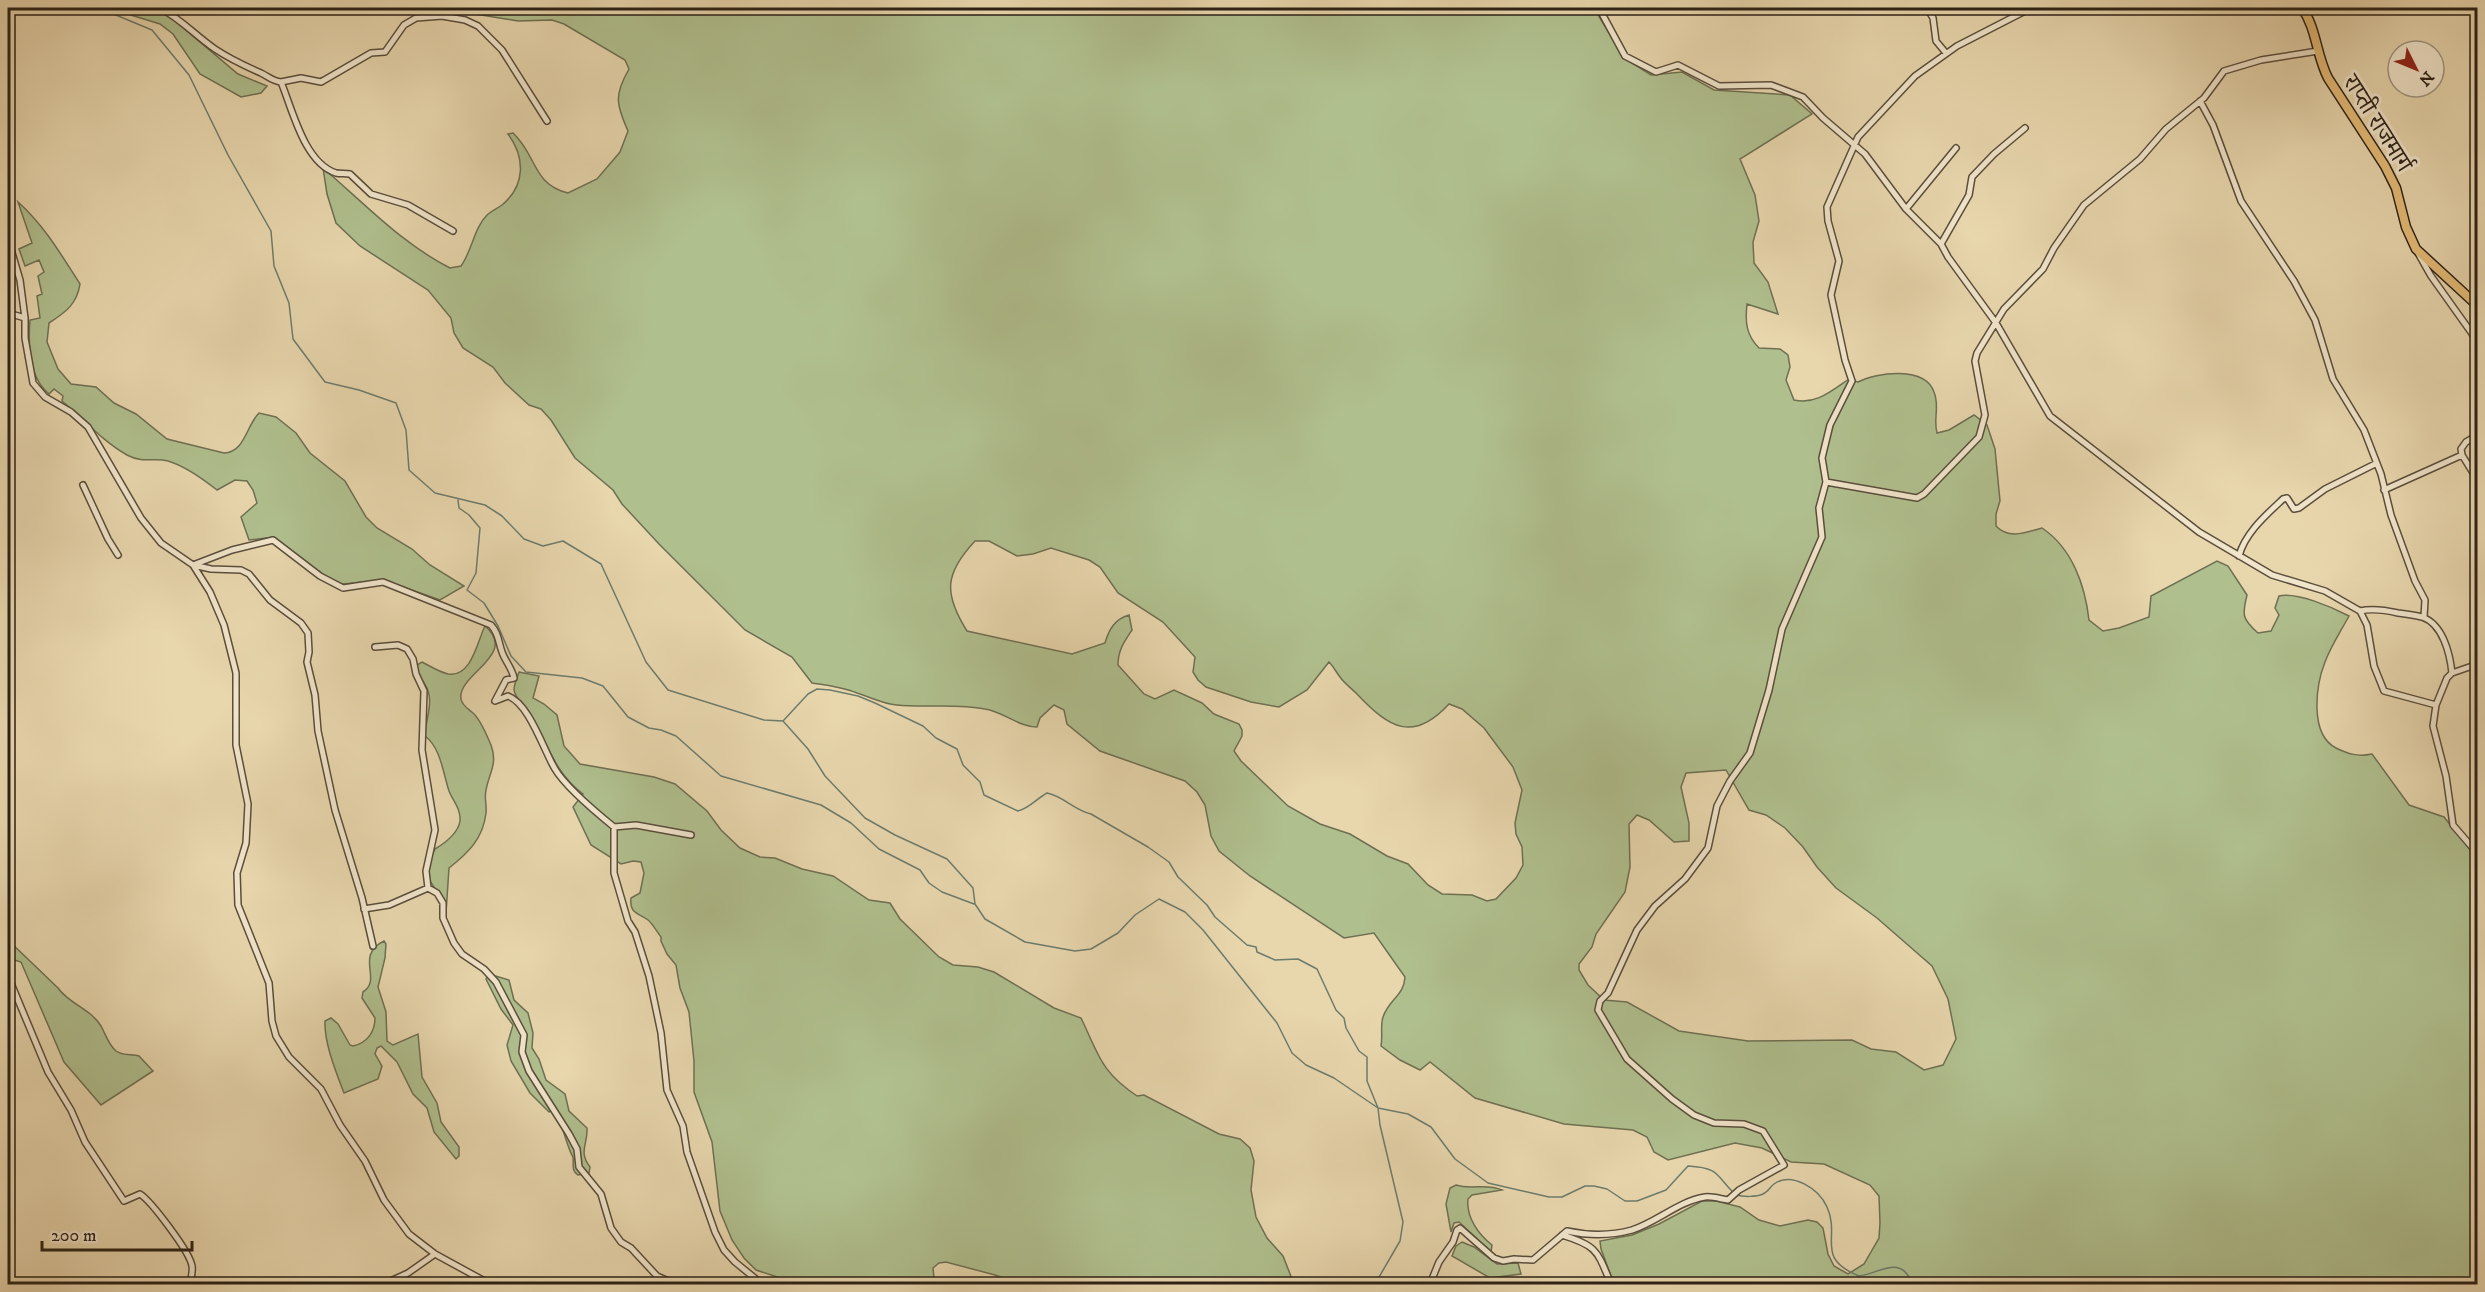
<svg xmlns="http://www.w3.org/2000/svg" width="2485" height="1292" font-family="'IM FELL DW Pica','Noto Serif Devanagari',serif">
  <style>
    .green { fill: #b0bf8e; stroke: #6e7052; stroke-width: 1.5; fill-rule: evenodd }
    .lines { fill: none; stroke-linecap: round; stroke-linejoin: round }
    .stream { stroke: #6c7c6d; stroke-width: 1.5 }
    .minor-casing { stroke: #5a4e3c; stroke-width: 8 }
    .primary-casing { stroke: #2b2117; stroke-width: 11 }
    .minor { stroke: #f0e4ca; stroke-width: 5 }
    .primary { stroke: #e4bb76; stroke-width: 8 }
    .labels { text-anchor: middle; stroke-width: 6; stroke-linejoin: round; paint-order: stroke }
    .street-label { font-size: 24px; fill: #2b2117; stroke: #f0e4ca }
  </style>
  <rect width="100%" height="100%" fill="#e8d6ad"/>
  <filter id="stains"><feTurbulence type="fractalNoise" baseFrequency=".00333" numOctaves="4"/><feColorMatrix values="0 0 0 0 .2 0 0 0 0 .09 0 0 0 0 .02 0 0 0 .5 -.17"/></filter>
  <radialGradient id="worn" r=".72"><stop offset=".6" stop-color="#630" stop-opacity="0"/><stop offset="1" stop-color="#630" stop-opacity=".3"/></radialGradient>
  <path class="green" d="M 108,8 L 127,8 L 135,11 L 155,10 L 181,22 L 180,25 L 238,74 L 267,86 L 261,93 L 241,97 L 200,74 L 173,34 L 160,24 Z
    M 431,8 L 1594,8 L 1624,58 L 1651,75 L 1682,72 L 1714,90 L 1790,95 L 1812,114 L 1740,159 L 1755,195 L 1759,221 L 1753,242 L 1754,263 L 1768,282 L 1778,314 L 1747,304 C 1745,322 1746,335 1759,348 L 1780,349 L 1788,355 L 1790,367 L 1786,380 L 1794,400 C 1816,405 1831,391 1849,379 L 1858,382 C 1877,372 1925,366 1934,392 C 1940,406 1933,419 1937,433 L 1949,430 L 1974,415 L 1987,425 L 1995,449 L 2000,501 L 1996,514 L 1996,526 C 2009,540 2027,532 2042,528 C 2072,548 2085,585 2089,620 L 2103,631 L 2119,628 L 2149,617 L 2151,596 L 2217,561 L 2228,566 L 2247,595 C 2242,615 2242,619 2258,633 L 2271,631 L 2279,615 L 2275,608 L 2279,596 C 2297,592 2332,607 2349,616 C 2341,631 2331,646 2325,662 C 2316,685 2309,734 2336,748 C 2348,754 2358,757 2372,754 L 2409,805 L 2444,817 L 2477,858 L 2477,1284 L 1614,1284 L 1601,1249 L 1600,1241 L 1632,1235 L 1659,1224 L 1702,1201 L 1716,1201 L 1740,1207 L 1759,1220 L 1780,1226 L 1808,1220 L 1817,1222 L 1823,1228 L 1828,1254 L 1834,1266 L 1848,1274 L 1864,1264 L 1879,1238 L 1880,1223 L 1879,1196 L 1870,1185 L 1824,1164 L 1791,1162 L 1762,1148 L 1735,1143 L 1668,1160 L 1654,1152 L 1647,1137 L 1633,1130 L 1564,1124 L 1475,1098 L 1430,1062 L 1420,1070 L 1400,1060 L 1381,1046 C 1383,1036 1380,1026 1383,1017 C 1389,999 1404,996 1405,977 L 1374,933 L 1344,938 L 1250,876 L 1219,851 L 1211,836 L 1205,805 L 1197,792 L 1185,781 L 1100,751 L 1067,724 L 1064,710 L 1054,705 L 1040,718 L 1037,727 C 1019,727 1004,712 985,709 C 956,703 926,708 897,705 C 883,704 870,697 857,693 C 843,687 827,685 812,683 L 792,657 L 745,630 L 659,544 L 622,504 L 613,490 L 575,458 L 551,420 L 541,409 L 529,405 L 505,383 L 493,367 L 463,348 L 454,333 L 451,318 L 428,290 L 360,246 L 336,223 L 327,194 L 323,168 C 365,204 401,243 450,268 L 461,266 C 472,251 474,228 487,215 C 491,211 498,208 502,205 C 526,185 525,157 508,134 L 513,133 C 537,155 532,184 568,193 L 597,179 L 620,152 L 628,131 C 616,104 614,95 629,69 L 625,60 L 564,24 L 552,20 L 518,21 L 451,10 L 433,11 ZM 975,541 L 989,541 L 1017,556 L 1033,554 L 1051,548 L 1089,560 L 1100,567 L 1118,593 L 1163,622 L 1195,657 L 1193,672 L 1198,680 L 1206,687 L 1251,702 L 1279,707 L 1307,690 L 1329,662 C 1334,667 1336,672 1340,677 C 1344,683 1351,688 1357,694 C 1389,728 1413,743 1449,704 L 1462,709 L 1484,728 L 1513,767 L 1522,790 L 1515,823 L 1516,834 L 1522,847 L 1523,865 L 1516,878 L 1496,899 L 1487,901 L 1472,895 L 1442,894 L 1428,885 L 1408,864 L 1387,856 L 1350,834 L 1320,824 L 1288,806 L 1241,761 L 1234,751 L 1242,736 L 1242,730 L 1239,724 L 1214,714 L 1202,703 L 1174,690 L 1155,699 L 1144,694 L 1118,665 C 1118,650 1124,642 1132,630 L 1129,615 C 1115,619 1109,629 1105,643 L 1072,654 L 967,631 C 943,593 945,573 975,541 ZM 1726,770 L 1749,810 L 1766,815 L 1785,828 L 1803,847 L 1817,867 L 1836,888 L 1877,918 L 1932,966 L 1948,999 L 1956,1039 L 1943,1065 L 1924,1070 L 1896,1052 L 1871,1049 L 1852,1040 L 1748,1041 L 1679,1031 L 1627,1002 L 1604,1000 L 1588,985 L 1579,970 L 1579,964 L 1592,947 L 1596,934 L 1625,892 L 1630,867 L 1629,824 L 1637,815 L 1649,820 L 1674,842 L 1689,841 L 1689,823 L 1681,787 L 1686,773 Z
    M 18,202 C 44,225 62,256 80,284 C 77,304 66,312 49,323 L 47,342 L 58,369 L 71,384 L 96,387 L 114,403 L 136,414 L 167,439 L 224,453 C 245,452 246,426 259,413 L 276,417 L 296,433 L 310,453 L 345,481 L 366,517 L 377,528 L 412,549 L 430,565 L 464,586 L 440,600 L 383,580 L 343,584 L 332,581 L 274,537 L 249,540 L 241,517 L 257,503 L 253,490 L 247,481 L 235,480 L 217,490 C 203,479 185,466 168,461 C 154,457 144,464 127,455 C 102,441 84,419 62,401 L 63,396 L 54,389 L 49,394 C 29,378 28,344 30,320 L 40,318 L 37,296 L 42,294 L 38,276 L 44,272 L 39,260 L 25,266 L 19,249 L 32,243 Z
    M 485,626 C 519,655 457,674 461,699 C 462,706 469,709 473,713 C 481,720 487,736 491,745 C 498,764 489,773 486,790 C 484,798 487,805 486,813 C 483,839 468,853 449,868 L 446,913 L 444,912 L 438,893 L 428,878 L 431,857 L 435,849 C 445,843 458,834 460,821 C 461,809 453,801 449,791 C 443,773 441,748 425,736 C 425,722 433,704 428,691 C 425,681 416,676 417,665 L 422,662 C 430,666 439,672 448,674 C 472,678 478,639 485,626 Z
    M 519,672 L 539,676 L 533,698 L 544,704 L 557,715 L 564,746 L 580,764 L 654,777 L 675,784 L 707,811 L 721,830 L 740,848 L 760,857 L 775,858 L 802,869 L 833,876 L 869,900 L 890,903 L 900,919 L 939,957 L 953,965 L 978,967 L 994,972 L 1054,1008 L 1081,1018 C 1099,1055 1100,1071 1137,1096 L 1144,1095 L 1219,1134 L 1240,1139 L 1250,1148 L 1254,1161 L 1251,1190 L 1256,1217 L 1267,1238 L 1283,1256 L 1294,1284 L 1020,1284 L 995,1275 L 946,1262 L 939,1263 L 933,1268 L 934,1278 L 938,1284 L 799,1284 L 756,1270 L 744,1258 L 732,1240 L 720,1211 L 712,1142 L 694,1092 L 694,1061 L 689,1012 L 680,988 L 676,965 L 667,954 L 661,941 L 661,937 C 657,932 653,924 648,920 C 639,913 629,914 631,898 L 640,893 L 644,873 L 641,862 L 633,861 L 621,864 L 591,845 L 573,807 L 583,794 C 556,774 548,746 532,717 C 528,709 515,699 514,690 C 514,684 517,678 519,672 Z
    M 8,940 L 58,988 C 69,1004 91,1009 101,1026 C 106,1035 108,1044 116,1051 C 123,1056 132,1054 139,1056 L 153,1071 L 101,1105 L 64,1062 L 21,962 L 8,958 Z
    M 384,941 L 386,944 L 385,958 L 378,987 L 386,1012 L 387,1041 L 393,1045 L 418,1034 L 422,1077 L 437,1103 L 441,1122 L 459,1147 L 459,1156 L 456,1159 L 434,1132 L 427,1108 L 413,1094 L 397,1062 L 381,1046 L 377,1048 L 375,1054 L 382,1066 L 378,1079 L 344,1093 C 336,1072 324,1043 325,1021 L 331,1018 L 338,1024 L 350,1045 L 353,1046 C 367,1043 375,1032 375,1018 L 362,998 L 363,992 C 383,979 354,956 384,941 Z
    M 489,974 L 509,980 L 514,1000 L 528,1013 L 533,1033 L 532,1048 L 539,1059 L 546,1080 L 565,1094 L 569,1111 L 587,1128 C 588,1145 578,1151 590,1167 L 589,1173 L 578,1175 C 571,1171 574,1164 573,1157 C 568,1150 561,1121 556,1110 L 549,1112 L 530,1093 L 511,1061 L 507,1045 L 513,1025 L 501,1009 L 486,979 Z
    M 1456,1185 C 1471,1190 1487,1183 1502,1190 L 1472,1195 L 1468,1199 C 1466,1217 1478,1234 1492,1245 L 1491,1252 L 1459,1222 L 1454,1223 L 1451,1232 L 1446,1204 L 1450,1188 Z
    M 1462,1242 L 1474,1247 L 1497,1264 L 1518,1263 L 1521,1274 L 1490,1278 L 1452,1256 L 1456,1246 Z"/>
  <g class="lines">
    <path class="stream" d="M 99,8 L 152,30 L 189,75 L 228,155 L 271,231 L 274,266 L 289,303 L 293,339 L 325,382 L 359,390 L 396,403 L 406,430 L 409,470 L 435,493 L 485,505 L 502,516 L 524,539 L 543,546 L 563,541 L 601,564 L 646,662 L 668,690 L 764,720 L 783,721 L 808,749 L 825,776 L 865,818 L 895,835 L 947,859 L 973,888 L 975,904 L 985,919 L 1025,942 L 1075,951 L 1091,949 L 1118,933 L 1135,915 L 1159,899 L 1185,912 L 1203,930 L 1277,1023 L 1292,1053 L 1306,1065 L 1334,1078 L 1378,1108 L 1380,1125 L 1403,1222 L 1400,1241 L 1375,1284
      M 458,500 L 459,508 L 469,515 L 480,528 L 476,573 L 467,590 L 484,603 L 498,626 L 511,656 L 526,672 L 582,678 L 603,686 L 628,717 L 649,728 L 661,730 L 676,736 L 721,776 L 821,805 L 851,823 L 879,849 L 920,870 L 929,883 L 942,892 L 974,904
      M 783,721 L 808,694 L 817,689 L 830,690 L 858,696 L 875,703 L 923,726 L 936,738 L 957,749 L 963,765 L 980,782 L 984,795 L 1018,811 C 1030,808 1036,799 1047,793 C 1063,796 1074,810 1091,814 L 1148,847 L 1169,862 L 1178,877 L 1207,905 L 1215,917 L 1247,945 L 1256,947 L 1257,952 L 1275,960 L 1298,959 L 1317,969 L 1336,1010 L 1344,1018 L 1346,1028 L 1359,1051 L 1367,1057 L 1367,1081 L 1378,1108 L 1408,1114 L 1431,1127 L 1455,1159 L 1488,1183 L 1549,1197 L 1562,1197 L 1585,1186 L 1594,1186 L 1607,1189 L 1625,1201 L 1637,1201 L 1666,1190 L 1688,1166 C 1722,1168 1715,1176 1736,1195 C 1744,1197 1756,1197 1763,1194 C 1768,1192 1770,1187 1774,1184 C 1792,1171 1819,1189 1827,1207 C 1841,1238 1814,1258 1859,1276 C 1880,1273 1902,1254 1912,1284"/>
    <g class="minor-casing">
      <path id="minor" d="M 136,8 L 138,8
        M 160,8 C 181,19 196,36 215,49 C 230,59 245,66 261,73 C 269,77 272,81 281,82 C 292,108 304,163 336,173 C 340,174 346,173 350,174 L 371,194 L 408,205 L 453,231
        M 1599,8 L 1625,56 L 1656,72 L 1678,65 L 1719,86 L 1771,85 L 1803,97 L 1823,118 L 1865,154 L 1906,209 L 1941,244 L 1948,257 L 1996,323 L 2050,416 L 2199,532 L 2272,575 L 2325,591 L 2360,611 L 2367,625 L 2374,666 L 2384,691 L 2436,705
        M 1927,8 L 1933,18 L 1936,41 L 1946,53
        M 281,82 L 301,78 L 321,82 L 371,53 L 385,52 L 404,25 L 416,18 L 442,16 L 465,20 L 478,26 L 502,50 L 547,121
        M 2200,101 L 2213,125 L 2241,201 L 2294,281 L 2315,320 L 2333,379 L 2364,430 L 2381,474 L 2391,515 L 2415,581 L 2425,600 L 2424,617
        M 1906,209 L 1956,148
        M 8,239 L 20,280 L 25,318 L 25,338 L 33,383 L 45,397 L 71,412 L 88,427 L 141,518 L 161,543 L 193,565 L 210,592 L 224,625 L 236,673 L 236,745 L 248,804 L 246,843 L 237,873 L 238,905 L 269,983 L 272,1021 L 276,1036 L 289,1057 L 321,1089 L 340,1125 L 365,1161 L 384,1200 L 409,1234 L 435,1254 L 490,1284
        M 1941,244 L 1969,195 L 1972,177 L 1994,154 L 2025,128
        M 2418,253 L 2431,276 L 2478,342
        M 8,313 L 25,318
        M 2478,435 L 2466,442 L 2461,449 L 2462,455 L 2478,481
        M 1826,482 L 1917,498 L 1924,494 L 1979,437 L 1985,415 L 1975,361 L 1977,353 L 2004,309 L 2043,269 L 2054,248 L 2084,205 L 2140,159 L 2166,129 L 2204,98 L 2224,71 L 2261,60 L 2318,51
        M 83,485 L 108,539 L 118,555
        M 2384,490 L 2462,455
        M 2239,556 C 2245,533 2266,515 2283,499 L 2287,498 L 2294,509 L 2299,508 L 2325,489 L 2375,464
        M 193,565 L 232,550 L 273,540 L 320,576 L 343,588 L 383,582 L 491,625 C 499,634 498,641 502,652 C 505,661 512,668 514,678 L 506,680 L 495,701 L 508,696 C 529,703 544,751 555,769 C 565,786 598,814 614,827 L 636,825 L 691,835
        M 193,565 L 211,569 L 241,570 L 249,574 L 270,600 L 301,623 L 308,633 L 309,652 L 307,662 L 315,695 L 318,731 L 335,810 L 362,898 L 373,946
        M 2360,611 C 2372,608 2385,610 2398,613 C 2406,614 2414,615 2422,617 C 2443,624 2450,654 2452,673
        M 375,647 L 398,645 L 407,649 L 413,659 L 416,674 L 424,691 L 422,750 L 435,830 L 426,871 L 428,888
        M 2478,664 L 2452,673 L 2447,678 L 2436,705 L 2433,726 L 2446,776 L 2453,825 L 2478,854
        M 614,827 L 614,873 L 628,921 L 635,932 L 649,976 L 661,1033 L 667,1090 L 683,1126 L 687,1152 L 715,1232 L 724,1250 L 735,1262 L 762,1284
        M 364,909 L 389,905 L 428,888 L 437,893 L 443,903 L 443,918 L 454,943 L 462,954 L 484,969 L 496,982 L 524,1035 L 522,1052 L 529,1071 L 569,1134 L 577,1149 L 579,1167 L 601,1194 L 611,1228 L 621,1242 L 631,1248 L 657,1276 L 675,1284
        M 8,976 L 48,1072 L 71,1110 L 85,1142 L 124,1201 L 140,1194 C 151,1201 190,1252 192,1266 C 193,1271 191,1279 190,1284
        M 1562,1235 C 1598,1246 1597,1251 1611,1284
        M 384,1284 L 408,1273 L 435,1254
        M 1002,1284 L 1003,1284
        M 1430,1284 L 1439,1262 L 1453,1242 L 1457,1230 L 1460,1228 L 1494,1258 L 1503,1261 L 1514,1259 L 1533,1260 L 1567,1231 C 1590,1236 1610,1236 1632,1230 C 1657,1222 1679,1201 1705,1197 C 1712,1196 1721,1199 1728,1200 L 1739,1190 L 1784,1165 L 1763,1131 L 1744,1124 L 1714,1123 L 1694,1115 L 1672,1099 L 1627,1059 L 1598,1010 L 1600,1001 L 1608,993 L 1637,930 L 1655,906 L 1685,879 L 1708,848 L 1717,806 L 1730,781 L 1750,753 L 1769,690 L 1782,629 L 1822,537 L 1819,508 L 1826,482 L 1822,458 L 1830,425 L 1852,381 L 1845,360 L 1831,295 L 1839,261 L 1828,221 L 1827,207 L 1858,137 L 1915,76 L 1957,46 L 2031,8"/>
    </g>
    <g class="primary-casing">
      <path id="primary" d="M 2302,8 C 2317,29 2316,55 2328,78 L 2385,166 L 2396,188 L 2406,227 L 2416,249 L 2478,306"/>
    </g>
    <use href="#minor" class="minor"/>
    <use href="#primary" class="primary"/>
  </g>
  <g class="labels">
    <g class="street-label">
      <text transform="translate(2378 123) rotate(58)" y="8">राप्ती राजमार्ग</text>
    </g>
  </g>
  <rect width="2485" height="1292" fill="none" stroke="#e8d6ad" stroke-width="30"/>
  <rect x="9" y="9" width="2467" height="1274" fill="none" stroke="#2b2117" stroke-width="3"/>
  <rect x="15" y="15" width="2455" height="1262" fill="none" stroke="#2b2117" stroke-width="1.5"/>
  <g transform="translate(2416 69) rotate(133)"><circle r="28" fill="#f0e4ca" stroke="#a19682" stroke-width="1.5"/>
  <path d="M0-4.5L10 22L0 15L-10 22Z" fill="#8f2418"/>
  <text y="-9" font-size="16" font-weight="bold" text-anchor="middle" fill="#2b2117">N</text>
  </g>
  <path d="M42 1241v9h150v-9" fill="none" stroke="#2b2117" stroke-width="3"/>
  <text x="51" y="1241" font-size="18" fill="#2b2117" stroke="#f0e4ca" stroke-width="4.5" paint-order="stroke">200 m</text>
  <rect width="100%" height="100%" filter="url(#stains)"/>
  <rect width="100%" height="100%" fill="url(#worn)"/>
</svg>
